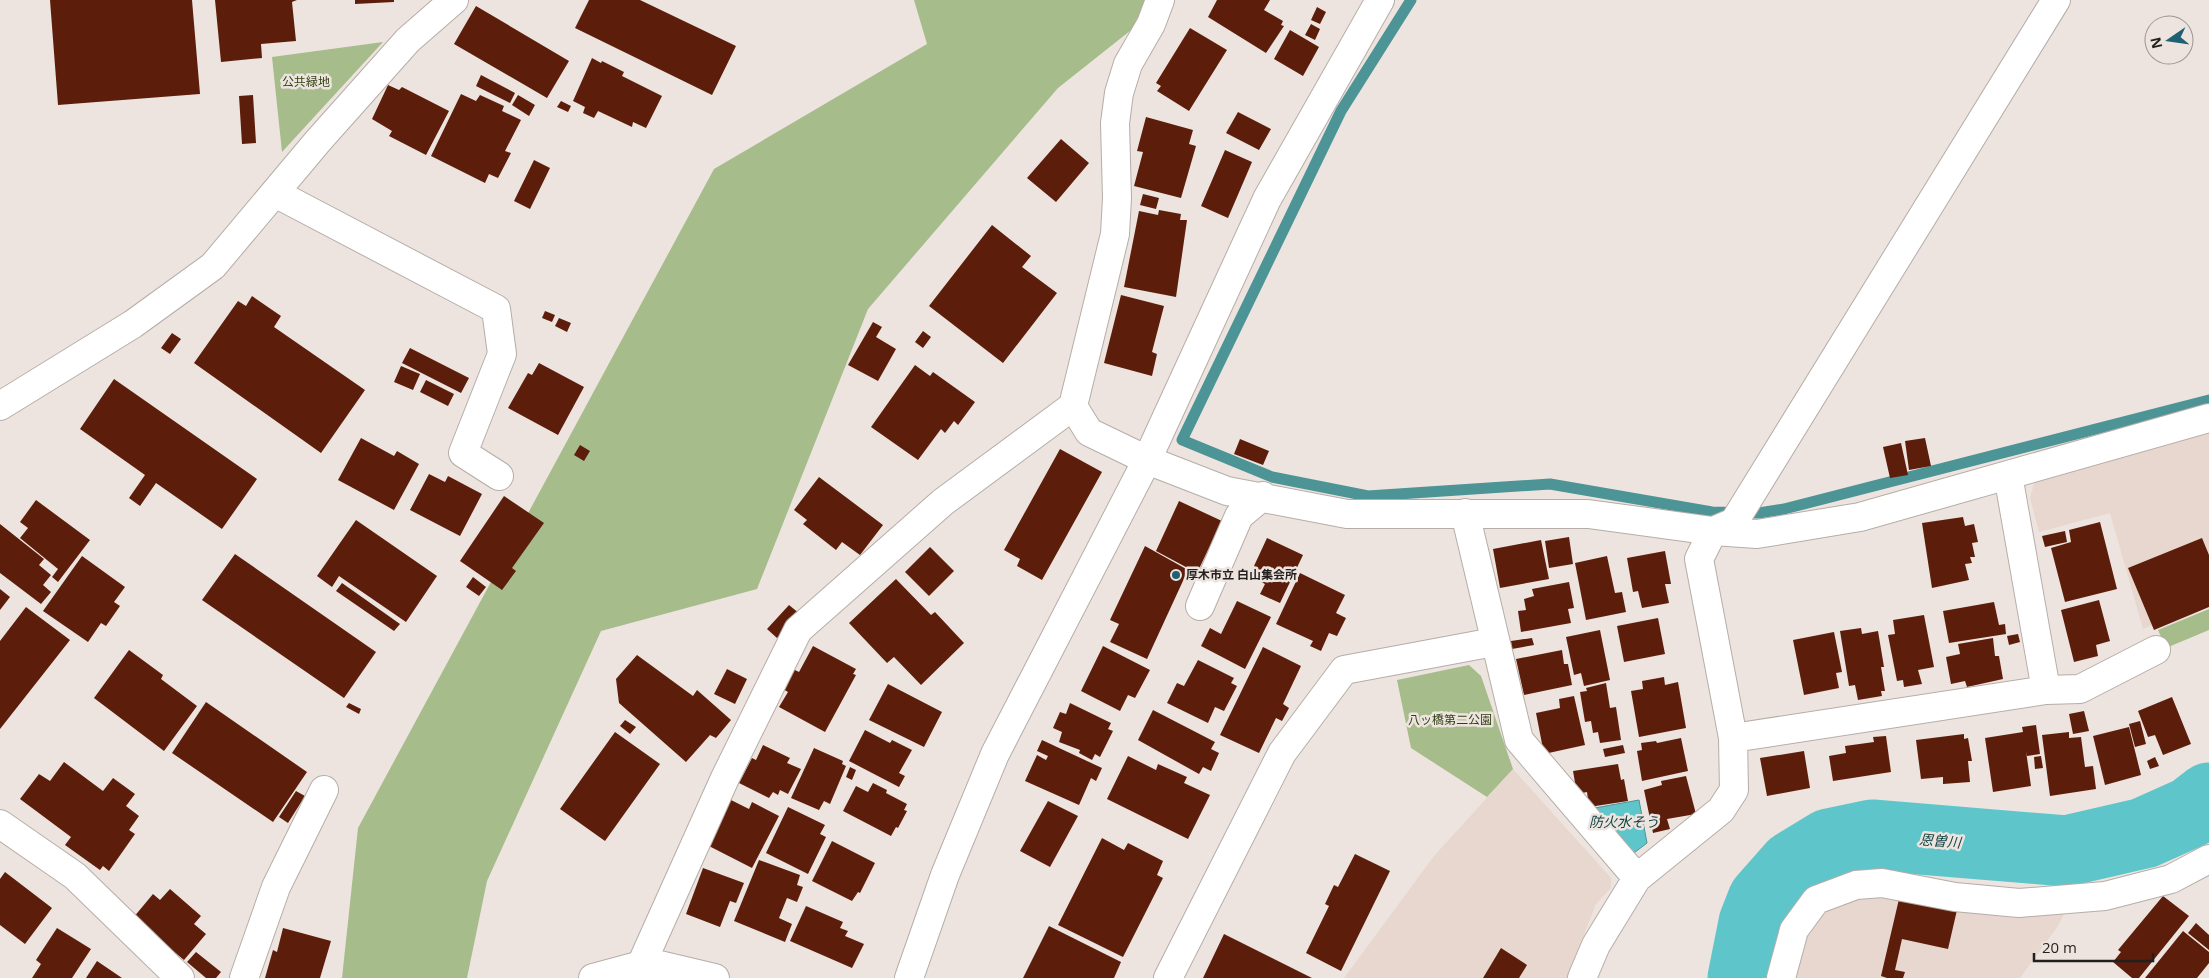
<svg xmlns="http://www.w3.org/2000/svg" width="2209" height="978" font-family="'Open Sans','Noto Sans JP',sans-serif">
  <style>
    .built { fill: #e8d7ce }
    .green { fill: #a6bc8b }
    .water { fill: #5ec6ca; stroke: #4c9496 }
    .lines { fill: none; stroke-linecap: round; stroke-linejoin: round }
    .stream { stroke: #4c9496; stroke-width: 11 }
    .river { stroke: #5ec6ca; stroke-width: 71 }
    .building { fill: #5c1e0b }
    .minor-casing { stroke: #b6ada8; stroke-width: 30 }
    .tertiary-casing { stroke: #b6ada8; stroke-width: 30 }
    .primary-casing { stroke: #b6ada8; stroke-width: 30 }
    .minor { stroke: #fff; stroke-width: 28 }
    .tertiary { stroke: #fff; stroke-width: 28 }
    .primary { stroke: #fff; stroke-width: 28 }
    .poi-dot { fill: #1e6174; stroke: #ede4df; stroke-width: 2 }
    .labels { text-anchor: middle; stroke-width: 5; stroke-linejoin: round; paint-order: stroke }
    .park-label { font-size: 12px; fill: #304212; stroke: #ede4df }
    .poi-label { font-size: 12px; font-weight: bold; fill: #221f1d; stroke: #ede4df; text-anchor: start }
    .water-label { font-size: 14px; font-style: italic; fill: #144446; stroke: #ede4df }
  </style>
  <rect width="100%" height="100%" fill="#ede4df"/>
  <path class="built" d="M 2209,428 L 2209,602 L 2143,629 L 2110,513 L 2039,532 L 2030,498 L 2035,480 Z
    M 1513,769 L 1611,878 L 1611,888 L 1596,904 L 1567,978 L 1344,978 L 1434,856 Z
    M 1880,892 L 2017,912 L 2064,914 L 2058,926 L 2020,978 L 1789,978 L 1802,934 L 1823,909 Z"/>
  <path class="green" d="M 914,0 L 1169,0 L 1058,88 L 868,309 L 757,589 L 601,631 L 487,881 L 467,978 L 342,978 L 358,828 L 714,169 L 927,44 Z
    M 383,42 L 282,152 L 272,57 Z
    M 2209,609 L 2209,630 L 2166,648 L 2158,630 Z
    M 1469,665 L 1481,676 L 1513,769 L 1487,797 L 1411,748 L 1397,680 Z"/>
  <path class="water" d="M 1639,800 L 1647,843 L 1630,856 L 1589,809 Z"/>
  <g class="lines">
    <path class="stream" d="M 1411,0 L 1341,111 L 1182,440 L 1272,477 L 1368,496 L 1550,484 L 1712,512 L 1759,513 L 1784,509 L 2209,400"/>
    <path class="river" d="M 1743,978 L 1754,923 L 1763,900 L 1793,866 L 1829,844 L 1872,835 L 2066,851 L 2144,833 L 2191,812 L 2209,798"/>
  </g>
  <path class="building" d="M 50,0 L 192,0 L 200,94 L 58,105 Z
    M 215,0 L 297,0 L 292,2 L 296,41 L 261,44 L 262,58 L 221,62 Z
    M 355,0 L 394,0 L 394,2 L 355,4 Z
    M 589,0 L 640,0 L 736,46 L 712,95 L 575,28 Z
    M 1217,0 L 1270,0 L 1264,10 L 1283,21 L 1281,25 L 1284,26 L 1266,53 L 1208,17 Z
    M 476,6 L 569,61 L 547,98 L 454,44 Z
    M 1317,7 L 1326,12 L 1320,24 L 1311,20 Z
    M 1311,24 L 1320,29 L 1315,40 L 1305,35 Z
    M 1190,28 L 1227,50 L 1189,111 L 1157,91 L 1161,86 L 1156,83 Z
    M 1290,30 L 1319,47 L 1303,76 L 1274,59 Z
    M 592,58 L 601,63 L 602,61 L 624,72 L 622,76 L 662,96 L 646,128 L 633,122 L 632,127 L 598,111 L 594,118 L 583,113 L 585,107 L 573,101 Z
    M 481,75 L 515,93 L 510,103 L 476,86 Z
    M 388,85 L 399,90 L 402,87 L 449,111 L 426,155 L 389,136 L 392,131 L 372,119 Z
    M 461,94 L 476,101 L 480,95 L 504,106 L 502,111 L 521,120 L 505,151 L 511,153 L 498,178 L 489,174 L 485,183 L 431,156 Z
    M 253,95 L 256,143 L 242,144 L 239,96 Z
    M 518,95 L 535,105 L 529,116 L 512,105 Z
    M 561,101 L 571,106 L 568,112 L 557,107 Z
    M 1238,112 L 1271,129 L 1259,150 L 1226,133 Z
    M 1146,117 L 1193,130 L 1189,144 L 1196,146 L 1181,198 L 1134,186 L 1143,152 L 1137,151 Z
    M 1061,139 L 1089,163 L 1056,202 L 1027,178 Z
    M 1225,150 L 1252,162 L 1228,218 L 1201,206 Z
    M 534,160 L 550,168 L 530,209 L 514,201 Z
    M 1143,194 L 1159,198 L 1156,209 L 1140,205 Z
    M 1159,210 L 1181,214 L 1180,220 L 1187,220 L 1176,297 L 1124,287 L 1139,211 L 1158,215 Z
    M 992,225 L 1031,256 L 1022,267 L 1057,293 L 1003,363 L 929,306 Z
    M 1121,295 L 1164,306 L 1152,352 L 1157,354 L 1152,376 L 1104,363 Z
    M 252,296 L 281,316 L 274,327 L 365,390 L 321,453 L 194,363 L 238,301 L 246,306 Z
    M 545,311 L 555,315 L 552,322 L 542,318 Z
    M 559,318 L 571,323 L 567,332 L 555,326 Z
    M 873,322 L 882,327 L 876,337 L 896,349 L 878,381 L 848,365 Z
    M 923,331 L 931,337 L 923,348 L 915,342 Z
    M 172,333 L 181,339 L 170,354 L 161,348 Z
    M 410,348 L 469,378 L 461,393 L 402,363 Z
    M 539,363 L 584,387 L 558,435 L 508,408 L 528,373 L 532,375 Z
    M 915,365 L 930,376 L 933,372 L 975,402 L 958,425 L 954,421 L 945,433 L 941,429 L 918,460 L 871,427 Z
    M 401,366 L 420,374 L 413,390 L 394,382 Z
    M 114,379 L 257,479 L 222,529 L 156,483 L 140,506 L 129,498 L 145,475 L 80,429 Z
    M 426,380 L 454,394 L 448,406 L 420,392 Z
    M 361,438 L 394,456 L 397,451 L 419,464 L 394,510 L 338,480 Z
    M 1925,438 L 1931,466 L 1909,470 L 1905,441 Z
    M 1240,439 L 1269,451 L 1263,465 L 1234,454 Z
    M 1901,443 L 1908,475 L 1890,478 L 1883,447 Z
    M 580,445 L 590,451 L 584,461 L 574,455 Z
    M 1060,449 L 1102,472 L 1042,580 L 1017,566 L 1020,559 L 1004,550 Z
    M 429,474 L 445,482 L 448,476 L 482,494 L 460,536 L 410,510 Z
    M 819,477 L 883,525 L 860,555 L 842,542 L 836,550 L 803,524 L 807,520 L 794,510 Z
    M 504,496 L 544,523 L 512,568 L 516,571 L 502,590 L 460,561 Z
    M 36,500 L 90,540 L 58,582 L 52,577 L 58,569 L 20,538 L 28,528 L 20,522 Z
    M 1179,501 L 1222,521 L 1197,573 L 1156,551 Z
    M 1963,517 L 1965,526 L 1974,524 L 1978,542 L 1972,543 L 1975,557 L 1970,557 L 1972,563 L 1965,564 L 1969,580 L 1932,588 L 1922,523 Z
    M 356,520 L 437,576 L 406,622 L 339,576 L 332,587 L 317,576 Z
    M 2100,522 L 2117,589 L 2065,602 L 2051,548 L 2071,542 L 2069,530 Z
    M 0,524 L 44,559 L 39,565 L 51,575 L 43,585 L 51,592 L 41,604 L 0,573 Z
    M 2065,531 L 2067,542 L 2045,547 L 2042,536 Z
    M 1569,537 L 1573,564 L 1549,568 L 1545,541 Z
    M 1267,538 L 1303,555 L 1280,603 L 1260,594 L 1265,584 L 1254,578 L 1258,569 L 1254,566 Z
    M 2202,538 L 2209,555 L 2209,607 L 2154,630 L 2128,568 Z
    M 1541,540 L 1549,579 L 1500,588 L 1493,549 Z
    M 1145,546 L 1188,570 L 1147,659 L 1110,642 L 1119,624 L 1110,620 Z
    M 930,547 L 954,571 L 929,596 L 905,572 Z
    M 1665,551 L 1671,584 L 1665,584 L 1669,603 L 1642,608 L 1638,591 L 1633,592 L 1627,558 Z
    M 235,554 L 376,652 L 344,698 L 202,600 Z
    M 82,556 L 125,587 L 114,602 L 120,606 L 106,626 L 101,623 L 88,642 L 43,611 Z
    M 1607,556 L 1615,593 L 1622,592 L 1626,612 L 1586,620 L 1575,563 Z
    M 1300,573 L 1345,595 L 1336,613 L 1346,618 L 1337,636 L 1329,633 L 1321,651 L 1310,646 L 1313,641 L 1276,624 Z
    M 473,577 L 486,587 L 479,596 L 466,587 Z
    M 896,579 L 931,615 L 935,612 L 964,643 L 921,685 L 894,657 L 887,663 L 849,623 Z
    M 1569,582 L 1574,608 L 1568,609 L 1571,623 L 1521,632 L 1518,611 L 1526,610 L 1524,599 L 1534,596 L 1532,589 Z
    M 342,583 L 400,624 L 394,631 L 336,591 Z
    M 0,589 L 10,597 L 0,610 Z
    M 2099,600 L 2110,641 L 2096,645 L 2098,656 L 2074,662 L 2061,610 Z
    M 1237,601 L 1271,617 L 1245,669 L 1201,646 L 1210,628 L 1221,634 Z
    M 1994,602 L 1999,625 L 2005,624 L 2006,634 L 1949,643 L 1943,611 Z
    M 789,605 L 800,614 L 777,638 L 767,629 Z
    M 26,607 L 70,640 L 0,729 L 0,641 Z
    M 1924,615 L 1934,667 L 1918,670 L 1922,684 L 1904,687 L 1903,680 L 1897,681 L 1888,635 L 1895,634 L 1893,620 Z
    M 1658,618 L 1665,654 L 1624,662 L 1617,626 Z
    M 1861,628 L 1862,634 L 1878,631 L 1884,667 L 1881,667 L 1885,691 L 1881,691 L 1882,696 L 1858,700 L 1855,685 L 1849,686 L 1840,631 Z
    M 1600,630 L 1610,680 L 1584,686 L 1581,673 L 1574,675 L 1566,637 Z
    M 1834,632 L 1842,672 L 1836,673 L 1839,688 L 1804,695 L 1793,640 Z
    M 2018,634 L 2020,642 L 2009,645 L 2007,636 Z
    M 1532,638 L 1534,645 L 1512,649 L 1511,641 Z
    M 1993,638 L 1995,656 L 1999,656 L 2003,679 L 1967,687 L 1965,681 L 1951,684 L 1946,657 L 1960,654 L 1958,644 Z
    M 813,646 L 856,669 L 853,674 L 856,675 L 825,732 L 779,707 L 788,692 L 783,689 L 793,669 L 799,672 Z
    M 1103,646 L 1150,670 L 1135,698 L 1128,695 L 1120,711 L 1081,691 Z
    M 1263,647 L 1301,666 L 1283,704 L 1289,708 L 1282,721 L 1276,718 L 1259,753 L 1220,735 Z
    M 129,650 L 163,675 L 161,679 L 197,706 L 164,751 L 94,698 Z
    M 1562,650 L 1564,664 L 1568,664 L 1572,685 L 1524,695 L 1516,659 Z
    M 637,655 L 693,696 L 697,690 L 731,720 L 716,738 L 710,735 L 686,762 L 619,703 L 616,679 Z
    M 1198,660 L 1234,678 L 1231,683 L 1237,686 L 1224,711 L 1215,707 L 1208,723 L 1167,703 L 1177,683 L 1184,686 Z
    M 727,669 L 747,679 L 735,704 L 714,694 Z
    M 1664,677 L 1665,685 L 1678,682 L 1686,728 L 1639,737 L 1631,691 L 1643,689 L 1642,681 Z
    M 1606,683 L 1610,708 L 1616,707 L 1621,740 L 1600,743 L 1598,732 L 1593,733 L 1591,721 L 1585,722 L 1580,692 L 1587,691 L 1586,688 Z
    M 888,684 L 942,712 L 924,747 L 869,720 Z
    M 1574,696 L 1585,745 L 1544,754 L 1536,713 L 1560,708 L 1559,699 Z
    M 2172,697 L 2191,744 L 2163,755 L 2155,735 L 2148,737 L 2138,711 Z
    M 206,702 L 307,772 L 273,822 L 172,753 Z
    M 349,703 L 361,709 L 359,714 L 346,707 Z
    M 1070,703 L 1111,723 L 1108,729 L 1113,731 L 1100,757 L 1095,754 L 1092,760 L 1079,753 L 1080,750 L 1059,742 L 1062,732 L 1053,728 L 1060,712 L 1066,714 Z
    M 1153,710 L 1215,742 L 1211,749 L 1219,753 L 1211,771 L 1203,767 L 1199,774 L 1138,740 Z
    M 2084,711 L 2089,731 L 2073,734 L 2069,714 Z
    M 625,720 L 636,727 L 630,734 L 620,726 Z
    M 2140,721 L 2146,744 L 2135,747 L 2129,724 Z
    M 2036,725 L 2040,754 L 2027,756 L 2026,751 L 2031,786 L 1993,792 L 1985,738 L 2023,732 L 2022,727 Z
    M 2129,727 L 2141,775 L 2105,785 L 2093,736 Z
    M 865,730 L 890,743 L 892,740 L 912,750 L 899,773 L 905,776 L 899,787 L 849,761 Z
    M 615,732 L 660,764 L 605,841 L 560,809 Z
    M 2069,732 L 2069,738 L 2081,737 L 2085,767 L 2093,766 L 2096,789 L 2050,796 L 2042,735 Z
    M 1964,734 L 1964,739 L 1968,738 L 1972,761 L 1968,761 L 1970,782 L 1943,784 L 1943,777 L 1921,779 L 1916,740 Z
    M 1886,736 L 1891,772 L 1833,781 L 1829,756 L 1846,753 L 1845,746 L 1874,742 L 1873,737 Z
    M 1681,738 L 1688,771 L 1642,781 L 1637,751 L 1642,750 L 1641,743 L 1656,741 L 1657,743 Z
    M 1042,740 L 1102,768 L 1096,781 L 1091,778 L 1079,805 L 1025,781 L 1037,755 L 1046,760 L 1048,756 L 1037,751 Z
    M 763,745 L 790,758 L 787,763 L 801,769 L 788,794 L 780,790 L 778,795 L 773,792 L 769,798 L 739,783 L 752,758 L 756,760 Z
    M 1623,745 L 1625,753 L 1605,757 L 1603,749 Z
    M 814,748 L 843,761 L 842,764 L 846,766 L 830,804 L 824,801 L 819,810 L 791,798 Z
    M 1804,751 L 1810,788 L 1767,796 L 1760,758 Z
    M 1128,756 L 1156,770 L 1158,764 L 1187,777 L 1184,783 L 1210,795 L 1188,839 L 1107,799 Z
    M 2041,756 L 2043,768 L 2035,769 L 2034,757 Z
    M 2155,757 L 2159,766 L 2150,769 L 2147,761 Z
    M 64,762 L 103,791 L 113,778 L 135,794 L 126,806 L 139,816 L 129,830 L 135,834 L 109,871 L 103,866 L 100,870 L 65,845 L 71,837 L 20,799 L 39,774 L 50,781 Z
    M 1618,764 L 1621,780 L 1624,779 L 1628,801 L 1589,807 L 1587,792 L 1577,794 L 1573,771 Z
    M 850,767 L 856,770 L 852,780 L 846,777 Z
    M 1686,776 L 1696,814 L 1667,819 L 1670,829 L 1653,833 L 1644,790 L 1662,785 L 1661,781 Z
    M 873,783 L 887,790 L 886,793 L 907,804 L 904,810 L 907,811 L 898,828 L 896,827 L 891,836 L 843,811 L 856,786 L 868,792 Z
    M 296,791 L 305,796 L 288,823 L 279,817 Z
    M 731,800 L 749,809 L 752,802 L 779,816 L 752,868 L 707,845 Z
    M 1048,801 L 1078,816 L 1050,867 L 1020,851 Z
    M 788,807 L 825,825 L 820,834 L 826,837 L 808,874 L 766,853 Z
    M 1102,838 L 1124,850 L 1128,843 L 1163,861 L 1157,875 L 1163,878 L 1123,957 L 1058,925 Z
    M 832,841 L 875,863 L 860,893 L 858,892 L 852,901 L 812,881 Z
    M 1355,854 L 1390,871 L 1341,971 L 1306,953 L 1329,906 L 1325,904 L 1334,885 L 1338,887 Z
    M 759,860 L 800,875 L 797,885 L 803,887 L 797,902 L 787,898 L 779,918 L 792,924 L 785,942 L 734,921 Z
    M 703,868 L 744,883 L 736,903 L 730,901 L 720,927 L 686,914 Z
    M 5,872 L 52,908 L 25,944 L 0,925 L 0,879 Z
    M 170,889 L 201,916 L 194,924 L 206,934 L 184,960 L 133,918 L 153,894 L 160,900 Z
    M 2163,896 L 2189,916 L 2139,978 L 2132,978 L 2113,962 L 2121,952 L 2118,950 Z
    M 1899,899 L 1957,910 L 1948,949 L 1902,939 L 1895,970 L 1905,972 L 1903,978 L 1887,978 L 1881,976 Z
    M 806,906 L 843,922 L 840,928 L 848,931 L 845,936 L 864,944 L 852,968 L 790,941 Z
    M 2196,923 L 2209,935 L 2209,950 L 2188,933 Z
    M 1049,926 L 1121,962 L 1114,978 L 1023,978 Z
    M 57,928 L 91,949 L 72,978 L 32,978 L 41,964 L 36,960 Z
    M 283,928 L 331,941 L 320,978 L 265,978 L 273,950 L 277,952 Z
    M 2183,931 L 2209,952 L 2209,963 L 2197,978 L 2145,978 Z
    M 1224,934 L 1312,978 L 1203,978 Z
    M 1501,948 L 1527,965 L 1519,978 L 1483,978 Z
    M 196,952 L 221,972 L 216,978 L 206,978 L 187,962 Z
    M 97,961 L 122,978 L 86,978 Z"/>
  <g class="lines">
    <g class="minor-casing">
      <path id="minor" d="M 1160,0 L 1151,24 L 1128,64 L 1119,93 L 1115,123 L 1117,198 L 1115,234 L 1073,406 L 1089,432 L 1147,460 L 1227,491 L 1347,514 L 1588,514 L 1713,531 L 1757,534 L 1860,517 L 2209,418
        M 275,193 L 496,309 L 502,354 L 463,453 L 499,476
        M 0,406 L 133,324 L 213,266 L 318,141 L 408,40 L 454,0
        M 2008,475 L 2046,690
        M 1465,513 L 1519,740 L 1637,878
        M 1200,606 L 1239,516 L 1263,496
        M 1733,738 L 2046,690 L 2080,689 L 2156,650
        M 0,824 L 75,876 L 180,978
        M 641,965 L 725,778 L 798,630 L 943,502 L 1073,406
        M 244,978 L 276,887 L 324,790
        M 1168,978 L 1282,753 L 1344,670 L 1494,642
        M 1582,978 L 1596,945 L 1637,878 L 1721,810 L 1734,790 L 1733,738 L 1699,559 L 1713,531 L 1734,522 L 2056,0
        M 1781,978 L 1794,930 L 1816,900 L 1856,885 L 1882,883 L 1955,897 L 2019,903 L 2105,896 L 2171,879 L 2209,859"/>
    </g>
    <g class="tertiary-casing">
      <path id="tertiary" d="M 909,978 L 945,875 L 995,754 L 1147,460 L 1267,199 L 1380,0"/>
    </g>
    <g class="primary-casing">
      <path id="primary" d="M 593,978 L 641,965 L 660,965 L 715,978"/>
    </g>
    <use href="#minor" class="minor"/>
    <use href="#tertiary" class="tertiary"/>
    <use href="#primary" class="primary"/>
  </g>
  <circle class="poi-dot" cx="1176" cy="575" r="5"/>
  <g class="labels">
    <g class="park-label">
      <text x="306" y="86">公共緑地</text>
      <text x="1450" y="724">八ッ橋第二公園</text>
    </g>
    <g class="poi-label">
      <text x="1186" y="579">厚木市立 白山集会所</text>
    </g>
    <g class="water-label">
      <text x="1624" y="827">防火水そう</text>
      <text transform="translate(1940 841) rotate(5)" y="5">恩曽川</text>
    </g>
  </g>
  <g transform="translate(2169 40) rotate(257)"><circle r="24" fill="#ede4df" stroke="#9c9591"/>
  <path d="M0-4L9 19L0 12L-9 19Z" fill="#1e6174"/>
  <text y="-8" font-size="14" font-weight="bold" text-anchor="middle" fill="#221f1d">N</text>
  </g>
  <path d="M2034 953v8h119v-8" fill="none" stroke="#221f1d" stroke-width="2.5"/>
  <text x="2042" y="953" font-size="15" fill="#221f1d" stroke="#ede4df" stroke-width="4" paint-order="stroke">20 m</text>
</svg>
